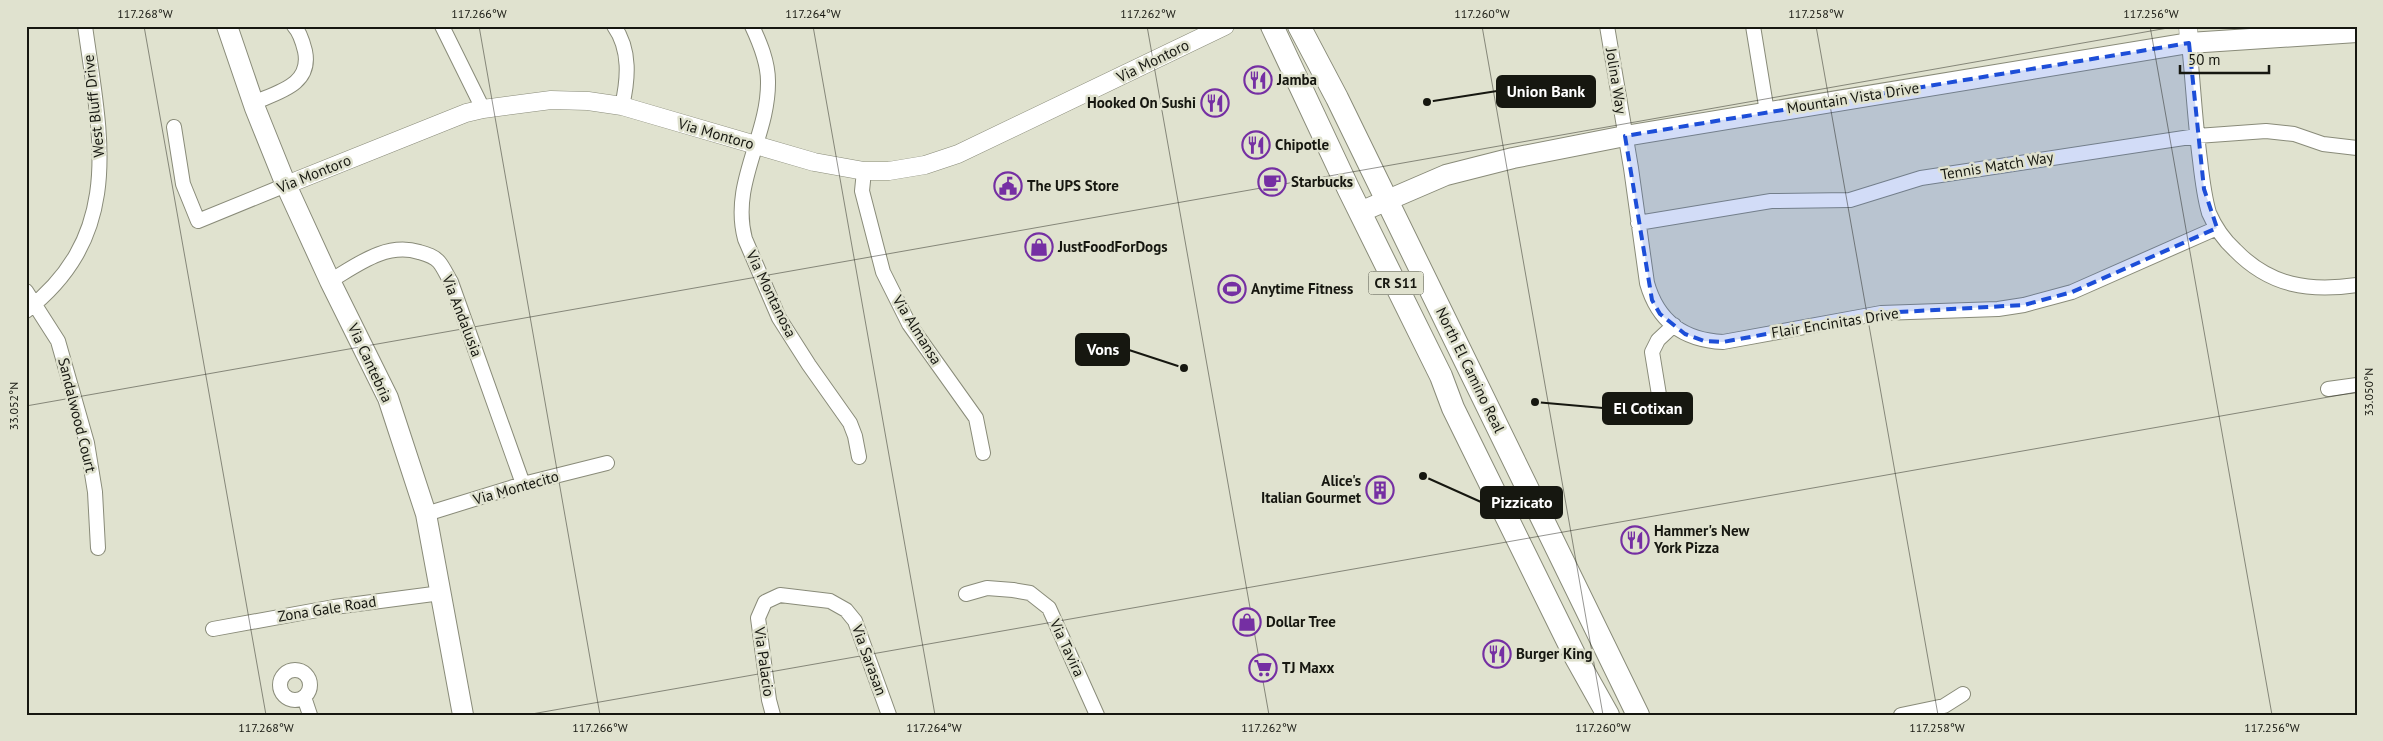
<svg xmlns="http://www.w3.org/2000/svg" width="2383" height="741" font-family="'PT Sans',sans-serif">
  <style>
    .lines { fill: none; stroke-linecap: round; stroke-linejoin: round }
    .minor-casing { stroke: #898b79; stroke-width: 16 }
    .tertiary-casing { stroke: #898b79; stroke-width: 19 }
    .secondary-casing { stroke: #898b79; stroke-width: 22 }
    .primary-casing { stroke: #898b79; stroke-width: 24 }
    .minor { stroke: #fff; stroke-width: 14 }
    .tertiary { stroke: #fff; stroke-width: 18 }
    .secondary { stroke: #fff; stroke-width: 20 }
    .primary { stroke: #fff; stroke-width: 22 }
    .marked { fill: #1d4ed8; fill-opacity: 0.2; stroke: #1d4ed8; stroke-width: 4; stroke-dasharray: 10 6; stroke-linejoin: round }
    .ticks { fill: none; stroke: #161710; stroke-width: 1; stroke-opacity: 0.45 }
    .labels { text-anchor: middle; stroke-width: 5; stroke-linejoin: round; paint-order: stroke }
    .shield { fill: #e0e2cf; stroke: #535449; stroke-width: 1 }
    .shield-label { font-size: 14px; font-weight: bold; fill: #161710 }
    .street-label { font-size: 15px; fill: #161710; stroke: #e0e2cf }
    .poi-label { font-size: 15px; font-weight: bold; fill: #161710; stroke: #e0e2cf; text-anchor: start }
    .leader { fill: none; stroke: #161710; stroke-width: 2 }
    .callout-dot { fill: #161710; stroke: #e0e2cf; stroke-width: 2 }
    .callout { fill: #161710; stroke: #161710; stroke-width: 2 }
    .callout-label { font-size: 16px; text-anchor: middle; font-weight: bold; fill: #fff }
    .neatline { fill: none; stroke: #161710; stroke-width: 2 }
    .ticks-label { font-size: 12px; text-anchor: middle; fill: #161710 }
  </style>
  <rect width="100%" height="100%" fill="#e0e2cf"/>
  <g class="lines">
    <g class="minor-casing">
      <path id="minor" d="M 442,26 L 483,109
        M 614,26 C 631,50 628,80 622,106
        M 752,26 C 760,43 768,62 768,81 C 769,136 730,183 745,239 L 779,318 L 809,365 L 850,423 L 855,436 L 859,457
        M 1607,26 L 1631,168 L 1647,283 C 1658,322 1684,340 1723,342 L 1881,313 L 1998,309 L 2024,305 L 2072,292 L 2217,228
        M 1753,26 L 1767,112
        M 2189,43 C 2193,82 2195,122 2200,160 C 2202,178 2204,196 2209,213 C 2215,227 2224,240 2235,250 C 2270,286 2309,292 2357,285
        M 253,103 C 278,92 312,85 305,51 C 303,43 300,32 294,26
        M 174,127 L 183,184 L 198,221 L 286,185
        M 864,171 L 862,191 L 883,272 L 909,324 L 976,418 L 983,453
        M 1638,223 L 1771,201 L 1850,200 L 1921,178 L 2197,136 L 2266,131 L 2294,134 L 2323,144 L 2357,148
        M 330,281 C 357,265 386,242 419,252 C 426,254 434,256 439,262 C 444,268 447,276 451,282 L 523,484
        M 26,291 L 58,341 L 87,443 L 95,492 L 98,548
        M 26,311 C 126,233 100,135 85,26
        M 2328,389 L 2357,385
        M 1660,401 L 1652,352 L 1658,340 L 1674,325
        M 426,514 L 523,484 L 607,463
        M 966,594 L 987,588 L 1013,590 L 1030,593 L 1049,608 L 1097,715
        M 213,629 L 334,607 L 441,593
        M280 685a15 15 0 1 1 30 0a15 15 0 1 1-30 0Z
        M 304,697 L 310,715
        M 773,715 L 769,700 L 758,618 L 765,602 L 780,595 L 830,601 L 846,610 L 855,621 L 889,715
        M 1901,715 L 1944,706 L 1963,694"/>
    </g>
    <g class="tertiary-casing">
      <path id="tertiary" d="M 2188,26 L 2189,43
        M 286,185 L 466,113 L 483,109 L 551,100 L 588,101 L 622,106 L 814,162 L 864,171 L 889,171 L 925,165 L 958,154 L 1225,26"/>
    </g>
    <g class="secondary-casing">
      <path id="secondary" d="M 227,26 L 255,108 L 286,185 L 330,281 L 388,398 L 426,514 L 463,715
        M 1360,212 L 1446,175 L 1513,158 L 1625,136 L 2189,43 L 2357,32"/>
    </g>
    <g class="primary-casing">
      <path id="primary" d="M 1272,26 L 1349,190 L 1441,376 L 1453,408 L 1575,656 L 1608,715
        M 1299,26 L 1337,98 L 1638,715"/>
    </g>
    <use href="#minor" class="minor"/>
    <use href="#tertiary" class="tertiary"/>
    <use href="#secondary" class="secondary"/>
    <use href="#primary" class="primary"/>
  </g>
  <path class="marked" d="M 2189,43 L 2204,189 L 2217,228 L 2072,292 L 2024,305 L 1881,313 L 1723,342 L 1704,341 L 1685,334 L 1660,314 L 1652,300 L 1625,136 Z"/>
  <path class="ticks" d="M 144,26 L 266,715M 479,26 L 600,715M 813,26 L 935,715M 1147,26 L 1269,715M 1482,26 L 1603,715M 1816,26 L 1938,715M 2150,26 L 2272,715M 26,406 L 2179,26M 526,715 L 2357,392"/>
  <defs>
    <g id="restaurant-ring" transform="scale(1.4375)"><circle r="9.5" fill="#e0e2cf" stroke="#752fa3" stroke-width="1.5"/><path d="M-5-6h1v4h1v-4h1v4h1v-4h1v5L-1.5 .5V6h-2V.5L-5-1ZM5-6V6H3V1.5H1.5Q1.5-4 5-6Z" fill="#752fa3"/></g>
    <g id="cafe-ring" transform="scale(1.4375)"><circle r="9.5" fill="#e0e2cf" stroke="#752fa3" stroke-width="1.5"/><path d="M-5.5-4.5H6V0H3Q3 3.5 0 3.5H-2.5Q-5.5 3.5-5.5 0ZM3-3.2v2h1.7v-2ZM-6 4.5H4V6H-6Z" fill="#752fa3"/></g>
    <g id="civic-ring" transform="scale(1.4375)"><circle r="9.5" fill="#e0e2cf" stroke="#752fa3" stroke-width="1.5"/><path d="M-.6-6.5H3V-4.5H.6V-3L4-1V1h2V6H-6V1h2V-1L-.6-3ZM-1.2 2.5V6h2.4V2.5Z" fill="#752fa3"/></g>
    <g id="shop-ring" transform="scale(1.4375)"><circle r="9.5" fill="#e0e2cf" stroke="#752fa3" stroke-width="1.5"/><path d="M-5-2.5h2.3a2.7 3.5 0 0 1 5.4 0H5L5.5 6h-11ZM-1.5-2.5h3a1.5 2.3 0 0 0-3 0Z" fill="#752fa3"/></g>
    <g id="stadium-ring" transform="scale(1.4375)"><circle r="9.5" fill="#e0e2cf" stroke="#752fa3" stroke-width="1.5"/><path d="M0-5a6.5 5 0 1 0 0 10a6.5 5 0 1 0 0-10ZM-3.5-1.8h7v3.6h-7Z" fill="#752fa3"/></g>
    <g id="building-ring" transform="scale(1.4375)"><circle r="9.5" fill="#e0e2cf" stroke="#752fa3" stroke-width="1.5"/><path d="M-4-6H4V6H1V3H-1V6H-4ZM-2.5-4.3h1.7v1.8h-1.7ZM.8-4.3h1.7v1.8H.8ZM-2.5-1h1.7V.8h-1.7ZM.8-1h1.7V.8H.8Z" fill="#752fa3"/></g>
    <g id="supermarket-ring" transform="scale(1.4375)"><circle r="9.5" fill="#e0e2cf" stroke="#752fa3" stroke-width="1.5"/><path d="M-6-5.5h2.5l.6 2H6L4.5 2H-2.5L-4.4-4H-6ZM-1.5 3.2a1.3 1.3 0 1 0 .1 0ZM3 3.2a1.3 1.3 0 1 0 .1 0Z" fill="#752fa3"/></g>
  </defs>
  <g fill-rule="evenodd">
    <use href="#restaurant-ring" x="1258" y="80"/>
    <use href="#restaurant-ring" x="1215" y="103"/>
    <use href="#restaurant-ring" x="1256" y="145"/>
    <use href="#cafe-ring" x="1272" y="182"/>
    <use href="#civic-ring" x="1008" y="186"/>
    <use href="#shop-ring" x="1039" y="247"/>
    <use href="#stadium-ring" x="1232" y="289"/>
    <use href="#building-ring" x="1380" y="490"/>
    <use href="#restaurant-ring" x="1635" y="540"/>
    <use href="#shop-ring" x="1247" y="622"/>
    <use href="#restaurant-ring" x="1497" y="654"/>
    <use href="#supermarket-ring" x="1263" y="668"/>
  </g>
  <g class="labels">
    <rect class="shield" x="1368.5" y="271.5" width="55" height="23" rx="4"/>
    <g class="shield-label">
      <text x="1396" y="288">CR S11</text>
    </g>
    <g class="street-label">
      <text transform="translate(1153 61) rotate(-26)" y="5">Via Montoro</text>
      <text transform="translate(1616 81) rotate(81)" y="5">Jolina Way</text>
      <text transform="translate(1853 98) rotate(-9)" y="5">Mountain Vista Drive</text>
      <text transform="translate(94 106) rotate(-96)" y="5">West Bluff Drive</text>
      <text transform="translate(716 134) rotate(16)" y="5">Via Montoro</text>
      <text transform="translate(1997 166) rotate(-9)" y="5">Tennis Match Way</text>
      <text transform="translate(314 174) rotate(-22)" y="5">Via Montoro</text>
      <text transform="translate(771 294) rotate(64)" y="5">Via Montanosa</text>
      <text transform="translate(462 316) rotate(69)" y="5">Via Andalusia</text>
      <text transform="translate(1835 323) rotate(-9)" y="5">Flair Encinitas Drive</text>
      <text transform="translate(917 330) rotate(58)" y="5">Via Almansa</text>
      <text transform="translate(370 363) rotate(65)" y="5">Via Cantebria</text>
      <text transform="translate(1470 370) rotate(64)" y="5">North El Camino Real</text>
      <text transform="translate(77 415) rotate(76)" y="5">Sandalwood Court</text>
      <text transform="translate(516 488) rotate(-16)" y="5">Via Montecito</text>
      <text transform="translate(327 609) rotate(-9)" y="5">Zona Gale Road</text>
      <text transform="translate(1067 648) rotate(65)" y="5">Via Tavira</text>
      <text transform="translate(869 660) rotate(70)" y="5">Via Sarasan</text>
      <text transform="translate(764 662) rotate(82)" y="5">Via Palacio</text>
    </g>
    <g class="poi-label">
      <text x="1277" y="85">Jamba</text>
      <text x="1196" y="108" text-anchor="end">Hooked On Sushi</text>
      <text x="1275" y="150">Chipotle</text>
      <text x="1291" y="187">Starbucks</text>
      <text x="1027" y="191">The UPS Store</text>
      <text x="1058" y="252">JustFoodForDogs</text>
      <text x="1251" y="294">Anytime Fitness</text>
      <text x="1361" y="486" text-anchor="end">Alice's<tspan x="1361" dy="17">Italian Gourmet</tspan></text>
      <text x="1654" y="536">Hammer's New<tspan x="1654" dy="17">York Pizza</tspan></text>
      <text x="1266" y="627">Dollar Tree</text>
      <text x="1516" y="659">Burger King</text>
      <text x="1282" y="673">TJ Maxx</text>
    </g>
  </g>
  <path class="leader" d="M1427 102L1497 91M1184 368L1129 350M1535 402L1603 408M1423 476L1481 502"/>
  <g class="callout-dot">
    <circle cx="1427" cy="102" r="5"/>
    <circle cx="1184" cy="368" r="5"/>
    <circle cx="1535" cy="402" r="5"/>
    <circle cx="1423" cy="476" r="5"/>
  </g>
  <g class="callout">
    <rect x="1497" y="76" width="98" height="31" rx="5"/>
    <rect x="1076" y="334" width="53" height="31" rx="5"/>
    <rect x="1603" y="393" width="89" height="31" rx="5"/>
    <rect x="1481" y="487" width="81" height="31" rx="5"/>
  </g>
  <g class="callout-label">
    <text x="1546" y="97">Union Bank</text>
    <text x="1103" y="355">Vons</text>
    <text x="1648" y="414">El Cotixan</text>
    <text x="1522" y="508">Pizzicato</text>
  </g>
  <rect width="2383" height="741" fill="none" stroke="#e0e2cf" stroke-width="55"/>
  <path d="M2180 65v8h89v-8" fill="none" stroke="#161710" stroke-width="2.5"/>
  <text x="2188" y="65" font-size="15" fill="#161710" stroke="#e0e2cf" stroke-width="4" paint-order="stroke">50 m</text>
  <rect x="28" y="28" width="2328" height="686" class="neatline"/>
  <g class="ticks-label">
    <text x="145" y="18">117.268°W</text>
    <text x="479" y="18">117.266°W</text>
    <text x="813" y="18">117.264°W</text>
    <text x="1148" y="18">117.262°W</text>
    <text x="1482" y="18">117.260°W</text>
    <text x="1816" y="18">117.258°W</text>
    <text x="2151" y="18">117.256°W</text>
    <text transform="translate(2369 392) rotate(-90)" y="4">33.050°N</text>
    <text transform="translate(14 406) rotate(-90)" y="4">33.052°N</text>
    <text x="266" y="732">117.268°W</text>
    <text x="600" y="732">117.266°W</text>
    <text x="934" y="732">117.264°W</text>
    <text x="1269" y="732">117.262°W</text>
    <text x="1603" y="732">117.260°W</text>
    <text x="1937" y="732">117.258°W</text>
    <text x="2272" y="732">117.256°W</text>
  </g>
</svg>
